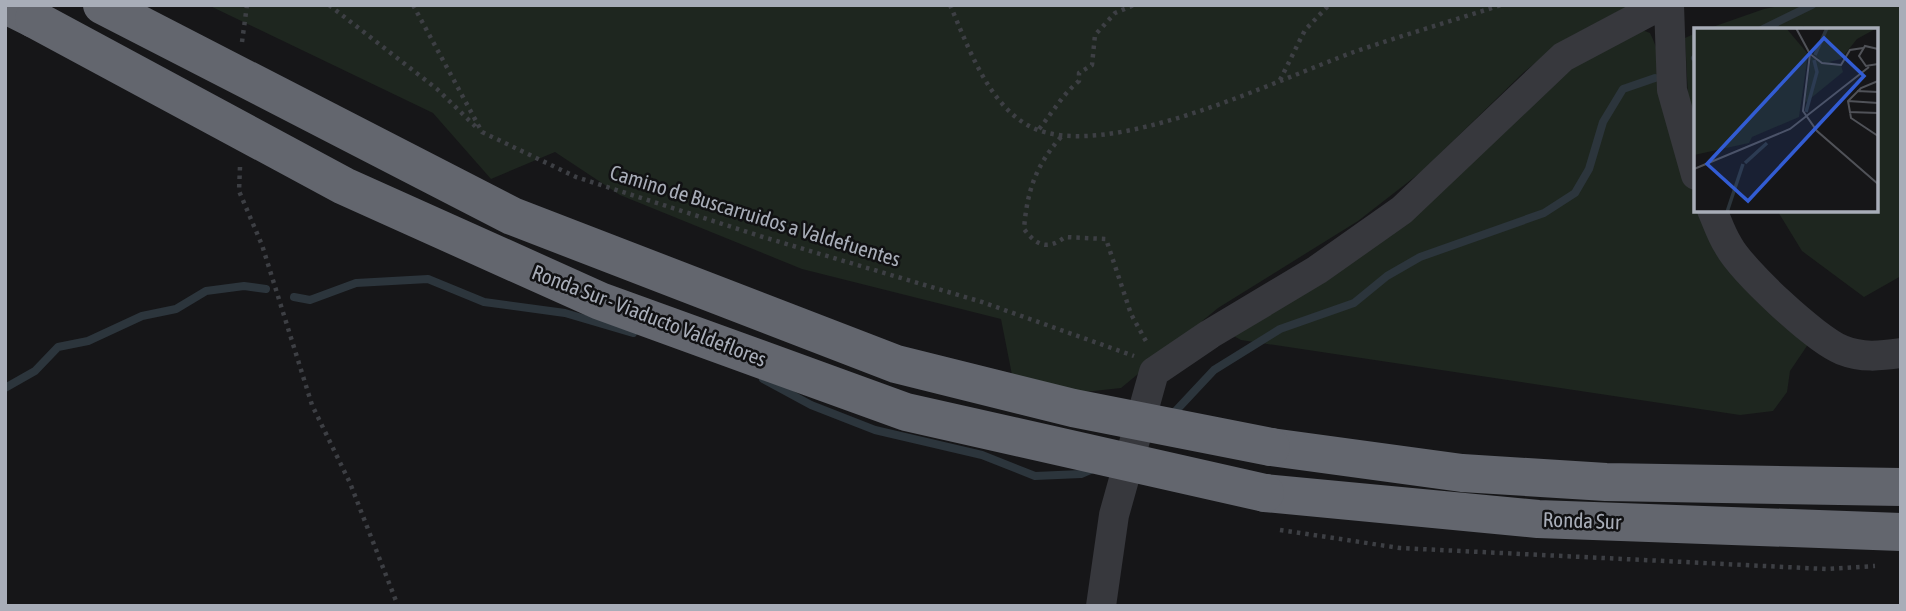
<svg xmlns="http://www.w3.org/2000/svg" width="1906" height="611" font-family="'Asap Condensed',sans-serif">
  <style>
    .green { fill: #1e261f }
    .lines { fill: none; stroke-linecap: round; stroke-linejoin: round }
    .stream { stroke: #2c353c; stroke-width: 8 }
    .path { stroke: #3d3f44; stroke-width: 4.5; stroke-dasharray: 3.5 5; stroke-linecap: butt }
    .street { stroke: #37383d; stroke-width: 30 }
    .highway { stroke: #63666e; stroke-width: 38 }
    .highway-bridge { stroke: #63666e; stroke-width: 38 }
    .labels { text-anchor: middle; stroke-width: 5; stroke-linejoin: round; paint-order: stroke }
    .street-label { font-size: 21px; fill: #a8adb8; stroke: #111113 }
    .inset-river { fill: none; stroke: #2c353c; stroke-width: 3.5 }
    .inset-road { fill: none; stroke: #505258; stroke-width: 2 }
    .view { fill: #325cd3; fill-opacity: 0.15; stroke: #325cd3; stroke-width: 3.5 }
    .inset-edge { fill: none; stroke: #a8adb8; stroke-width: 3.5 }
  </style>
  <rect width="100%" height="100%" fill="#161618"/>
  <path class="green" d="M 208,5 L 1630,5 L 1564,40 L 1524,72 L 1421,172 L 1358,221 L 1218,308 L 1121,388 L 1075,393 L 1013,380 L 1001,319 L 802,269 L 620,195 L 555,152 L 491,179 L 433,113 Z
    M 1783,5 L 1901,5 L 1901,276 L 1864,297 L 1802,251 L 1777,210 L 1876,210 L 1876,30 L 1805,30 L 1804,26 L 1797,30 L 1704,30 L 1764,9 Z
    M 1637,28 L 1650,33 C 1668,69 1665,110 1675,149 C 1681,172 1696,186 1696,210 L 1704,210 L 1811,340 L 1790,371 L 1787,392 L 1773,411 L 1740,415 L 1241,340 L 1232,335 L 1576,62 Z
    M 1696,33 L 1696,133 L 1688,96 L 1685,38 Z"/>
  <g class="lines">
    <path class="stream" d="M 1761,30 L 1812,5
      M 1695,58 L 1696,57
      M 294,297 L 310,300 L 356,283 L 428,279 L 484,302 L 565,313 L 633,333
      M 763,379 L 811,405 L 875,430 L 982,455 L 1035,476 L 1081,474 L 1095,468
      M 5,388 L 35,371 L 58,347 L 88,341 L 142,316 L 176,309 L 206,291 L 244,286 L 266,289
      M 1170,417 L 1214,370 L 1280,329 L 1354,303 L 1387,276 L 1420,257 L 1544,213 L 1575,193 L 1589,169 L 1603,122 L 1623,89 L 1655,78"/>
    <path class="path" d="M 329,5 L 437,89 L 476,127
      M 413,5 L 482,132 L 576,177 L 763,237 L 982,302 L 1134,356
      M 950,5 C 968,46 988,105 1031,127 C 1106,164 1278,79 1354,52 C 1403,35 1452,21 1501,5
      M 242,42 L 247,5
      M 1280,80 L 1305,30 L 1329,5
      M 1039,129 C 1053,112 1062,95 1079,81 L 1079,73 L 1092,65 L 1095,35 L 1115,13 L 1134,5
      M 1061,137 C 1036,165 1027,191 1024,229 C 1036,245 1047,251 1065,237 L 1106,239 L 1131,314 L 1147,343
      M 240,167 L 239,191 L 262,245 L 312,405 L 350,483 L 398,606
      M 1280,530 L 1400,548 L 1826,569 L 1875,566"/>
    <path class="street" d="M 1669,5 L 1672,90 L 1696,175
      M 1712,210 C 1717,221 1721,234 1728,245 C 1742,271 1815,339 1842,350 C 1862,358 1880,356 1901,353
      M 1101,606 L 1114,515 L 1154,372 L 1210,334 L 1317,270 L 1402,210 L 1563,57 L 1661,5"/>
    <path class="highway" d="M 6,5 L 34,19
      M 1271,447 L 1462,473 L 1606,482 L 1901,487
      M 1265,493 L 1538,519 L 1901,532"/>
    <path class="highway-bridge" d="M 102,5 L 512,216 L 896,364 L 1073,408 L 1271,447
      M 34,19 L 344,186 L 600,301 L 906,412 L 1265,493"/>
  </g>
  <g class="labels">
    <g class="street-label">
      <text transform="translate(755 216) rotate(17)" y="7">Camino de Buscarruidos a Valdefuentes</text>
      <text transform="translate(649 316) rotate(21)" y="7">Ronda Sur - Viaducto Valdeflores</text>
      <text transform="translate(1582 521) rotate(2)" y="7">Ronda Sur</text>
    </g>
  </g>
  <g transform="translate(1694 28)">
    <rect width="184" height="184" fill="#161618"/>
    <path d="M 0,0 L 92,0 L 114,26 L 105,89 L 58,109 L 55,115 L 0,127 ZM 132,0 L 183,0 L 163,11 L 147,31 L 131,35 L 119,27 ZM 117,29 L 147,37 L 149,44 L 111,75 Z" fill="#1e261f"/>
    <path class="inset-river" d="M 121,27 L 133,0M 112,84 L 123,44 L 120,32M 51,135 L 73,115M 33,184 L 49,136"/>
    <path class="inset-road" d="M 102,0 L 116,26 L 109,83 L 123,103 L 184,156M 184,21 L 171,18 L 165,28 L 172,38 L 184,36M 116,26 L 128,35 L 147,37 L 156,22 L 169,20M 184,53 L 167,60 L 154,73 L 157,90 L 184,108M 163,63 L 184,64M 154,73 L 184,75M 155,84 L 184,85M 0,141 L 96,101 L 175,39"/>
    <path class="view" d="M 130,10 L 170,48 L 54,173 L 13,136 Z"/>
    <rect width="184" height="184" class="inset-edge"/>
  </g>
  <rect width="1906" height="611" fill="none" stroke="#a8adb8" stroke-width="14"/>
</svg>
